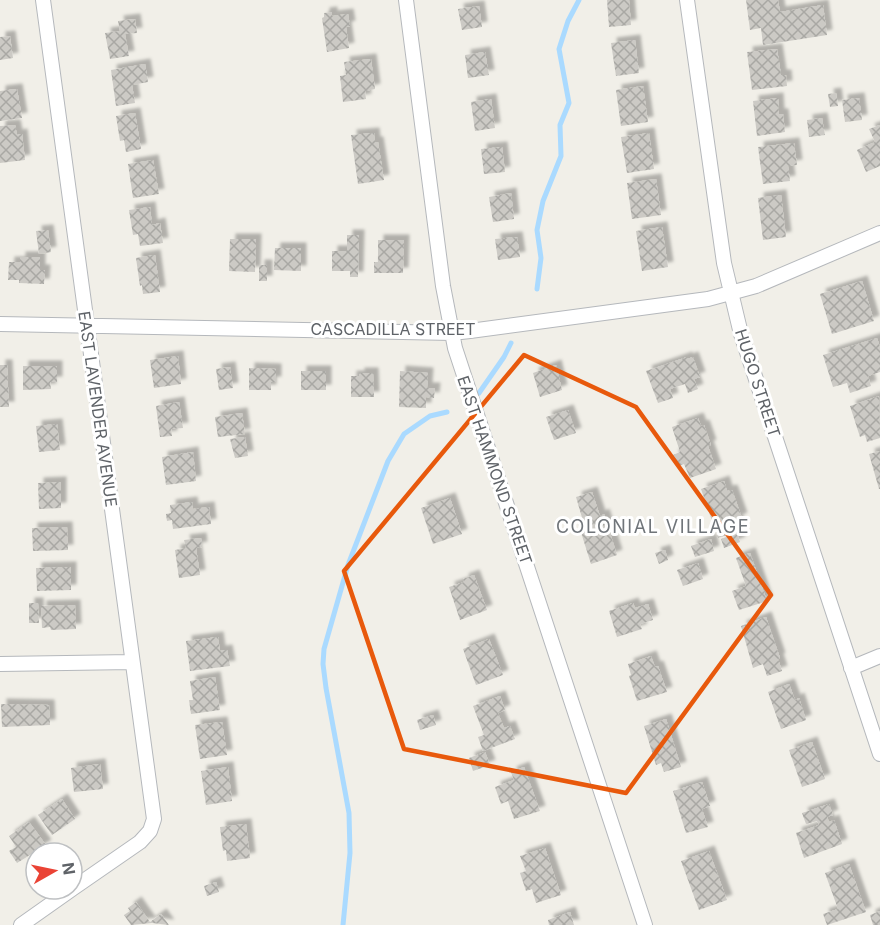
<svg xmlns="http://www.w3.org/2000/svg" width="880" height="925" font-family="Inter,sans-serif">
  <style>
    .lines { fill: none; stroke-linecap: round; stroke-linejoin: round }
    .stream { stroke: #aadaff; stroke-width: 5 }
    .building { fill: url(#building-cross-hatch); filter: url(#shadow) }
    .street-casing { stroke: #b5b8bc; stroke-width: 16 }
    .street { stroke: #fff; stroke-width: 14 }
    .marked { fill: none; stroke: #e8590c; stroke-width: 4.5; stroke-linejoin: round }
    .labels { text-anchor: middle; stroke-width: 6; stroke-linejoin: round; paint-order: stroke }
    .street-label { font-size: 16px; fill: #5f6368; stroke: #fff }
    .neighbourhood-label { font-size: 18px; letter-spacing: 1.5px; fill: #70757a; stroke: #fff }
  </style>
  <defs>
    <pattern id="building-cross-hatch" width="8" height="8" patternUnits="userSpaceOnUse" patternTransform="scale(1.5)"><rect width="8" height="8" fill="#cccac5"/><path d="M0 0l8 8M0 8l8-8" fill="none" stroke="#a9a8a4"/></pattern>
    <filter id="shadow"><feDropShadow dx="5.5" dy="-5.5" stdDeviation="1.5" flood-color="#0004"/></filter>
  </defs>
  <rect width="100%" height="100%" fill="#f1efe8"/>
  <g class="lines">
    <path class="stream" d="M 537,289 L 541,258 L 537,230 L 543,201 L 561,156 L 560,125 L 569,103 L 559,49 L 568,21 L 579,0
      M 479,393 L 504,357 L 511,343
      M 343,925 L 350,853 L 349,813 L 326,688 L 323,664 L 324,649 L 348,565 L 388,461 L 404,434 L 430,416 L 447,412"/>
  </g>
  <path class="building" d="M 607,0 L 629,0 L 631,25 L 609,27 Z
    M 746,0 L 778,0 L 780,12 L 823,5 L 827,35 L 763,45 L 761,28 L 750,30 Z
    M 479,6 L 482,27 L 462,30 L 458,9 Z
    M 332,12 L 332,16 L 348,14 L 350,26 L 346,27 L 349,48 L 327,52 L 322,18 L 324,17 L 324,13 Z
    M 135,19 L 137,33 L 125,34 L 129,56 L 110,59 L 105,33 L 120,31 L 118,21 Z
    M 10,36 L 13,58 L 0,60 L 0,37 Z
    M 635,40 L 639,73 L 616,76 L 611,43 Z
    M 777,49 L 781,75 L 786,75 L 787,86 L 752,90 L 747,52 Z
    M 485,52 L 489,75 L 468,78 L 465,55 Z
    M 371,59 L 375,89 L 365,91 L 366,99 L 343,102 L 340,76 L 346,75 L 344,62 Z
    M 145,64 L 148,82 L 132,85 L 135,103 L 116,106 L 111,70 Z
    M 643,86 L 648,122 L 621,126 L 616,90 Z
    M 17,89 L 22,118 L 0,121 L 0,91 Z
    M 836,93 L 838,106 L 830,107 L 828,94 Z
    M 778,98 L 779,114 L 783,114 L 785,132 L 757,136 L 753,101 Z
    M 859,98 L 862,120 L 845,122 L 842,100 Z
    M 491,99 L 495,128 L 475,131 L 471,102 Z
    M 135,113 L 141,149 L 126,152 L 124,140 L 120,141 L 116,116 Z
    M 822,118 L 825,135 L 809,137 L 807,120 Z
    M 15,125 L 17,135 L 22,134 L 25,160 L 0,163 L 0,126 Z
    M 880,125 L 880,166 L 866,172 L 857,150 L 875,142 L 869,129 Z
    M 374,133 L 375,142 L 378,142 L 384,180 L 358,184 L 351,135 Z
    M 649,133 L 654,169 L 627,173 L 621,137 Z
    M 794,143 L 797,165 L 788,166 L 790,181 L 763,184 L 758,147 Z
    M 502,147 L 505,172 L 484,174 L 481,149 Z
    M 153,160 L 159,194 L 133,198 L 128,164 Z
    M 656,179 L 661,215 L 632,219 L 627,183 Z
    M 511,193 L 514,219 L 493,222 L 489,197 Z
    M 781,195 L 786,237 L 763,240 L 758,198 Z
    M 150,207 L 152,225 L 160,223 L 163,243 L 140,246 L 138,234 L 133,235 L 129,210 Z
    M 662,227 L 668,267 L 642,271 L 636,231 Z
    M 48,230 L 51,252 L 39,254 L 36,231 Z
    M 347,235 L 359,235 L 358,277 L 350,277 L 350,271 L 332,271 L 332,251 L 347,251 Z
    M 517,237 L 520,257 L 498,260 L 495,239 Z
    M 230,239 L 256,239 L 255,272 L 229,271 Z
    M 378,240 L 404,240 L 403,273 L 374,273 L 374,262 L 378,262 Z
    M 275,248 L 301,248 L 301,271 L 274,270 Z
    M 155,255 L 160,292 L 143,294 L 142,285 L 140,286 L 136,258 Z
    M 20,257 L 40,257 L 40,270 L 45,270 L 44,284 L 19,283 L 19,280 L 8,280 L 9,262 L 20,262 Z
    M 259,265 L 267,265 L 267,281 L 259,281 Z
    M 862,281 L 874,321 L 832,334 L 820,294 Z
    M 877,338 L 880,347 L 880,372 L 868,376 L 871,386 L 850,393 L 847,383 L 833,387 L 823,355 Z
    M 178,356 L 181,384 L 154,388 L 150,360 Z
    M 687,357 L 687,359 L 693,357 L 700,377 L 694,379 L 698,389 L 688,393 L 685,384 L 670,389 L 673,398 L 658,403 L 646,371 Z
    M 0,365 L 7,365 L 9,407 L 0,407 Z
    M 556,365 L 562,390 L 540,397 L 533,373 Z
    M 23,366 L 57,366 L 57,382 L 50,382 L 51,389 L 23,390 Z
    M 230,367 L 233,388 L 219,390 L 216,369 Z
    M 249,368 L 276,369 L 276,382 L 271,382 L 271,390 L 249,390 Z
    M 301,371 L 326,371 L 326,390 L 301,390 Z
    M 400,371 L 428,373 L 427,388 L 435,388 L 434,398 L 426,397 L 426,408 L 399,407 Z
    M 359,373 L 373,373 L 374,397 L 351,397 L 351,376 L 359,376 Z
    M 879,396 L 880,438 L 867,442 L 865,435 L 860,437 L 850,406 Z
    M 179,402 L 183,428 L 171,429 L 172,436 L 160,437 L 156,406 Z
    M 568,410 L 576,433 L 554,440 L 546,417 Z
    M 242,413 L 245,434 L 218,437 L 215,417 Z
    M 698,418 L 701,426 L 704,425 L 711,445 L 708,446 L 716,469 L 690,478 L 684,464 L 677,467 L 673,455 L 680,452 L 672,427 Z
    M 57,424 L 60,450 L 39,452 L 36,426 Z
    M 245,437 L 248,456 L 235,458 L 230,439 Z
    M 880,451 L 880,489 L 879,489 L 869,454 Z
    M 193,452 L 196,481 L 166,485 L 162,457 Z
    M 724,481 L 727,491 L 732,490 L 742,518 L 737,520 L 741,530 L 718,538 L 701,489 Z
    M 61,482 L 61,508 L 39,509 L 38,483 Z
    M 592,492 L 600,516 L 604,514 L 617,555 L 591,564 L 578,523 L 583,521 L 576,497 Z
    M 450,498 L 462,534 L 433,544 L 421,508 Z
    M 192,502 L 193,509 L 209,507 L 211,524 L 173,529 L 172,520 L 167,521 L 166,514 L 171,513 L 170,505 Z
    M 67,527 L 68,550 L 33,551 L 32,528 Z
    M 737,533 L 740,542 L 724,548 L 721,539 Z
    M 201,538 L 202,547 L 196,548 L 200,575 L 179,578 L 175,550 L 186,548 L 184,540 Z
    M 711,539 L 714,551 L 695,557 L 691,546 Z
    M 665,550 L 668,560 L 659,564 L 655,553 Z
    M 750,553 L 767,601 L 739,610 L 732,591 L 746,586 L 736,558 Z
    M 698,563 L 703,579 L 683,586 L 677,570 Z
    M 71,567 L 71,590 L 37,591 L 36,568 Z
    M 474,575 L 487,610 L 460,620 L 449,587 L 464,582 L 463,579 Z
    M 29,603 L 38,603 L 39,623 L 29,623 Z
    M 633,603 L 635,608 L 648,604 L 653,620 L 640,624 L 642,629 L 617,637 L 609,611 Z
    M 75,605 L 76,629 L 51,630 L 50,627 L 42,628 L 41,606 Z
    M 766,617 L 780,658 L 778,659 L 782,671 L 767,676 L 763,664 L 753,668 L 741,626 Z
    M 218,637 L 220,651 L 227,650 L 230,666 L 190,671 L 186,641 Z
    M 489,639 L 503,675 L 476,685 L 463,649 Z
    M 651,656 L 655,667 L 658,666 L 667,692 L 637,701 L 629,676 L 631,675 L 628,664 Z
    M 215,677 L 220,710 L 191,714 L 189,700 L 193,700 L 190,681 Z
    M 789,684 L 795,700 L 799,698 L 806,720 L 781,729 L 768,692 Z
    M 500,696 L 505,710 L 498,713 L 504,728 L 510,726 L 515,739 L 483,751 L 478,737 L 484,735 L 473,706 Z
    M 1,704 L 49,705 L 50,725 L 2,727 Z
    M 433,715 L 436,725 L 420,730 L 417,720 Z
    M 666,719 L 681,767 L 664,772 L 661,763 L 656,765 L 644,726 Z
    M 222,722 L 227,755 L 200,759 L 195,725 Z
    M 812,742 L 825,779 L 802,787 L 789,750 Z
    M 485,752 L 490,765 L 473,771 L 469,758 Z
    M 100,764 L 103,789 L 74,792 L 71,768 Z
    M 228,767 L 232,801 L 206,805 L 201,771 Z
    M 524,767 L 540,811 L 514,819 L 508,801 L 501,804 L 495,787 L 514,780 L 511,772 Z
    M 702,782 L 710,806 L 702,809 L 708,827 L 686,833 L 673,791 Z
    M 62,799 L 75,819 L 52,835 L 38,815 Z
    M 829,804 L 833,815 L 827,817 L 829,822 L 834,820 L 842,844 L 804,858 L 796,833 L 819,825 L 817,821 L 806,824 L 802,813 Z
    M 29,822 L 46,845 L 17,863 L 9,851 L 16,847 L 9,836 Z
    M 246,824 L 250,858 L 227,861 L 226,850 L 223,851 L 220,827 Z
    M 545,848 L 561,895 L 536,903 L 532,889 L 526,891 L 520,873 L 526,871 L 520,856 Z
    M 709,851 L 727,900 L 699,910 L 681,861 Z
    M 849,864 L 866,912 L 827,925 L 823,914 L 838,909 L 825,873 Z
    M 216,882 L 219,892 L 207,896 L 204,886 Z
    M 136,902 L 150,922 L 161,914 L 169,925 L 152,923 L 131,925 L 124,915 L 130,911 L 128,908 Z
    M 880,911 L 880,925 L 873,925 L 870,915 Z
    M 570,912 L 574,925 L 549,925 L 548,920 Z"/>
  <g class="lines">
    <g class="street-casing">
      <path id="street" d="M 43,0 L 154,819 L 150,831 L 140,842 L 72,889
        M 406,0 L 443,286 L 455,348 L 645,925
        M 687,0 L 724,263 L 741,334 L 880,754
        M 0,324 L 452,333 L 470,331 L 708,299 L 756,286 L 880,233
        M 0,664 L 132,662
        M 851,668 L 880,656
        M 21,925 L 72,889"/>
    </g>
    <use href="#street" class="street"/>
  </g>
  <path class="marked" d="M 524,355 L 636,407 L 771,595 L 626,793 L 404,749 L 344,571 Z"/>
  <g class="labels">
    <g class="street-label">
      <text x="393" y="335">CASCADILLA STREET</text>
      <text transform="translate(758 383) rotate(72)" y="6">HUGO STREET</text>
      <text transform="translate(98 409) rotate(82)" y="6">EAST LAVENDER AVENUE</text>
      <text transform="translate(495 470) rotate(71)" y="6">EAST HAMMOND STREET</text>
    </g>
    <g class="neighbourhood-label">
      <text x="653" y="533">COLONIAL VILLAGE</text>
    </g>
  </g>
  <g transform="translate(54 871) rotate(81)"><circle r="28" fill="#ffffff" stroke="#bfc1c3" stroke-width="1.5"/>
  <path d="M0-4.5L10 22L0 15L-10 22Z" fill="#ea4335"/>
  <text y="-9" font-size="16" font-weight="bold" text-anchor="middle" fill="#5f6368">N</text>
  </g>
</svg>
